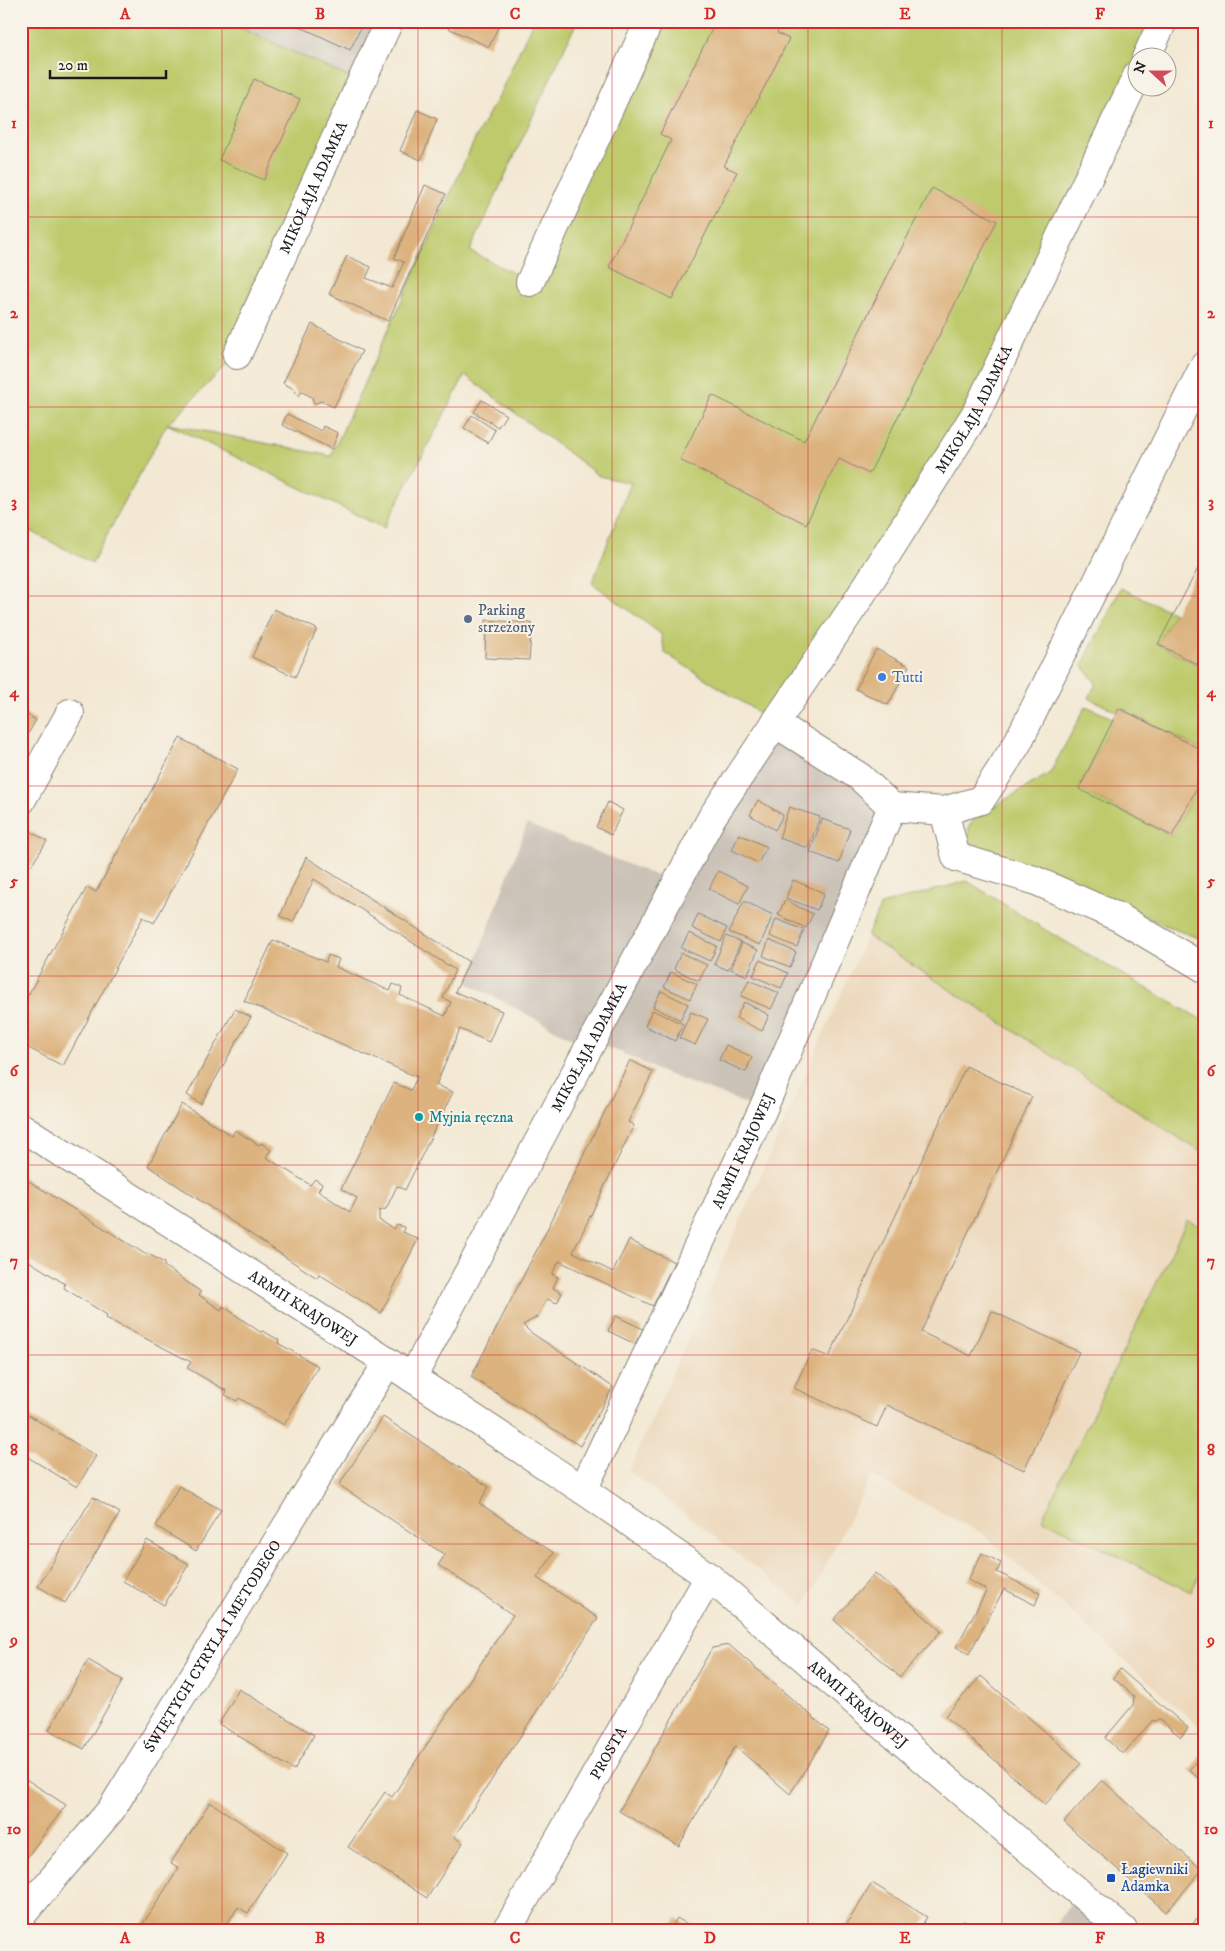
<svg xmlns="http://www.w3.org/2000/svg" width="1225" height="1951" font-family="'IM FELL DW Pica',serif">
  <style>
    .built { fill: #ecd7ba }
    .industrial { fill: #cbc2b8 }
    .green { fill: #beca6c; stroke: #6d7344 }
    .building { fill: #dcb27e }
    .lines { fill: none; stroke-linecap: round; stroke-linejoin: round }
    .minor-casing { stroke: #888278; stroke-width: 30 }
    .minor { stroke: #fff; stroke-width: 28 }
    .grid { fill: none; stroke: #d62828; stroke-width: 1; stroke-opacity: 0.55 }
    .service-dot { fill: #5c6f8a; stroke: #f7f3e8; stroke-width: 2 }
    .shop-dot { fill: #3f7fe0; stroke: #f7f3e8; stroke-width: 2 }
    .culture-dot { fill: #0f9aa8; stroke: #f7f3e8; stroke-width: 2 }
    .transit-dot { fill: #1a4fb4; stroke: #f7f3e8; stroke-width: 2 }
    .labels { text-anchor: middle; stroke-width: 4; stroke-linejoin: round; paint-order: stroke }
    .street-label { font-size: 15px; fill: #1c1c1c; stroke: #f7f3e8 }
    .service-label { font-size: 15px; fill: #4e5e75; stroke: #f7f3e8; text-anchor: start }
    .shop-label { font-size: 15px; fill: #366cbe; stroke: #f7f3e8; text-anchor: start }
    .culture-label { font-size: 15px; fill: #0d838f; stroke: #f7f3e8; text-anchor: start }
    .transit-label { font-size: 15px; fill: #164399; stroke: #f7f3e8; text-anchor: start }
    .neatline { fill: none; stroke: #d62828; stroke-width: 2 }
    .grid-label { font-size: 16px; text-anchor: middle; font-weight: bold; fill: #d62828 }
  </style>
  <rect width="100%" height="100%" fill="#f7f3e8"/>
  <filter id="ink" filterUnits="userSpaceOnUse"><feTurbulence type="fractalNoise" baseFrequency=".02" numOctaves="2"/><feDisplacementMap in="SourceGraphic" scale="10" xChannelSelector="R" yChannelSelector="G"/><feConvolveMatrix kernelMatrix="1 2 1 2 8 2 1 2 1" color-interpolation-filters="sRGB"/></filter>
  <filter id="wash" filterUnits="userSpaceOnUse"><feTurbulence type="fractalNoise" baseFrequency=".0096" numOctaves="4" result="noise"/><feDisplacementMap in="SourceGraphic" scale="20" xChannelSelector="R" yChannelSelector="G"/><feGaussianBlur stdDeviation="1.12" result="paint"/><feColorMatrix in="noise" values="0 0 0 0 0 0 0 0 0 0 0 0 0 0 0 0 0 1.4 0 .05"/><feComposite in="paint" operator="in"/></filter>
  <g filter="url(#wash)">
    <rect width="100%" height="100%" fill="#f3e8d3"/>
    <path class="built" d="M 867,936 L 1204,1154 L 1204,1731 L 983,1534 L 871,1476 L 805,1606 L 629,1471 Z"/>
    <path class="industrial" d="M 233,21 L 389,21 L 361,83 L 232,24 Z
      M 775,723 L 892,807 L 762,1111 L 734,1099 L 661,1072 L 620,1052 L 590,1042 L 588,1047 L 468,983 L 527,824 L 677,884 Z
      M 1076,1894 L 1116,1930 L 1053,1930 Z"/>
    <path class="green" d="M 21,21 L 233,21 L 232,24 L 361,83 L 237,355 L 168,424 L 331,456 L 475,139 L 501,91 L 533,21 L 577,21 L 470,251 L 529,281 L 649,21 L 1163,21 L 976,413 L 775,723 L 665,653 L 661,634 L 592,583 L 631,483 L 599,476 L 465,375 L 384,528 L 167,424 L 92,563 L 21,526 Z
      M 1121,588 L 1174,613 L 1158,644 L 1204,668 L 1204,751 L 1120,708 L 1117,712 L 1089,698 L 1096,683 L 1082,665 Z
      M 1086,706 L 1114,719 L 1079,789 L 1172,836 L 1204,774 L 1204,940 C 1140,919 1083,883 1019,862 C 1002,856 980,855 968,840 L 969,826 L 975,818 L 1050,773 Z
      M 967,881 L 1047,931 L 1204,1021 L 1204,1154 L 867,936 L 881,905 Z
      M 1187,1220 L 1204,1228 L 1204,1565 L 1191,1592 L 1042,1519 Z"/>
    <g id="blocks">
      <path class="building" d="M 288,21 L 364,21 L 350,50 Z
        M 451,21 L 501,21 L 489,47 L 448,28 Z
        M 716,21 L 783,21 L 777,33 L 789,39 L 724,166 L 737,172 L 672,299 L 609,267 L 671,140 L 660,134 Z
        M 254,79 L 300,99 L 264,180 L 219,160 Z
        M 417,110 L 437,119 L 421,160 L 400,151 Z
        M 425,185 L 446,194 L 388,321 L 329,294 L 347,256 L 371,267 L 366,278 L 392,288 L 404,262 L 394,258 Z
        M 932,188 L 997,221 L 869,474 L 839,459 L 806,524 L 680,460 L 712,395 L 804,441 Z
        M 312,324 L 362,351 L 334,407 L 321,401 L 314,404 L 312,397 L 302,392 L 298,396 L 294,389 L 283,383 Z
        M 482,400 L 506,415 L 498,427 L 474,412 Z
        M 287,414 L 321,431 L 323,426 L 338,433 L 332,449 L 282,425 Z
        M 472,415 L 495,430 L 488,443 L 464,428 Z
        M 1204,557 L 1204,668 L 1158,644 Z
        M 274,609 L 317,629 L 295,677 L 252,657 Z
        M 486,620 L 532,623 L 529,660 L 485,658 Z
        M 876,649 L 909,666 L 888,705 L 856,689 Z
        M 1119,708 L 1204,751 L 1204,774 L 1172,836 L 1079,789 Z
        M 21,711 L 36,720 L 21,746 Z
        M 180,738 L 238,769 L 154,923 L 143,917 L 63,1066 L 21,1044 L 21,1008 L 87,887 L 96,892 Z
        M 758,800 L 783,815 L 775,830 L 750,815 Z
        M 608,802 L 623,810 L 611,835 L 596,827 Z
        M 789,807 L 820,817 L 808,848 L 779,838 Z
        M 822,819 L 850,829 L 839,863 L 810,852 Z
        M 21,826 L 47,841 L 31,866 L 21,860 Z
        M 739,834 L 767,847 L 758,863 L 732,850 Z
        M 306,857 L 469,962 L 455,992 L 502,1011 L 489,1042 L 460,1029 L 436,1085 L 453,1092 L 405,1190 L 397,1186 L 386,1209 L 379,1211 L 379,1220 L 394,1229 L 397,1225 L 404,1227 L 403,1232 L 418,1239 L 381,1313 L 319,1274 L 317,1278 L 148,1166 L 182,1104 L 232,1136 L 235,1130 L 259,1145 L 261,1143 L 271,1150 L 266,1157 L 310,1185 L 315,1179 L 322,1184 L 318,1191 L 350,1212 L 357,1198 L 341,1189 L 394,1083 L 411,1090 L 417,1077 L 244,1001 L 273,940 L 326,962 L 328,955 L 339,959 L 336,967 L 390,991 L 393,984 L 402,988 L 400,995 L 445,1016 L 451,1002 L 443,998 L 455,970 L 314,879 L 293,922 L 280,916 Z
        M 718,871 L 748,886 L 739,904 L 709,889 Z
        M 793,880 L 824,893 L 817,910 L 786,898 Z
        M 785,900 L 813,914 L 806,928 L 778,915 Z
        M 744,901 L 773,915 L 760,945 L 729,932 Z
        M 698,914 L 727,928 L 721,942 L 692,928 Z
        M 776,919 L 804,930 L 797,947 L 770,936 Z
        M 689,933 L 717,946 L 710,961 L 681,948 Z
        M 726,936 L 741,942 L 728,970 L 714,964 Z
        M 769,940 L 796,952 L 790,967 L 763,956 Z
        M 742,943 L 758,950 L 747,976 L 731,969 Z
        M 681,953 L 707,965 L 699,981 L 674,969 Z
        M 760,960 L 788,973 L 781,988 L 753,976 Z
        M 671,972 L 697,984 L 690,999 L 664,987 Z
        M 749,980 L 779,993 L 771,1009 L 741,996 Z
        M 661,991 L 688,1004 L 680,1020 L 653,1007 Z
        M 744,1002 L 769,1015 L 762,1031 L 736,1018 Z
        M 235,1009 L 251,1017 L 201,1104 L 187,1095 Z
        M 652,1010 L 683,1024 L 675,1041 L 645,1026 Z
        M 691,1012 L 708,1019 L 695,1045 L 679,1038 Z
        M 726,1045 L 752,1057 L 746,1072 L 719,1060 Z
        M 630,1060 L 653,1072 L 628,1122 L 634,1125 L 573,1252 L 613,1272 L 629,1240 L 674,1262 L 653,1306 L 559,1261 L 552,1274 L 558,1277 L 553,1288 L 562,1293 L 557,1303 L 547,1299 L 537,1317 L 523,1325 L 530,1332 L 613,1387 L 580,1446 L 471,1377 L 543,1238 Z
        M 966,1066 L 1032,1097 L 921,1332 L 971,1356 L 992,1311 L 1079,1352 L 1024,1470 L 887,1405 L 877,1427 L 794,1388 L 812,1350 L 829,1357 Z
        M 21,1176 L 145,1254 L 147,1253 L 164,1263 L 164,1266 L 201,1292 L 199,1295 L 221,1310 L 223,1306 L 260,1332 L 263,1331 L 279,1340 L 278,1343 L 318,1366 L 284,1425 L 239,1398 L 237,1401 L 225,1395 L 227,1391 L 187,1368 L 191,1362 L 106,1318 L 107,1315 L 64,1288 L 65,1284 L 21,1256 Z
        M 616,1316 L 643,1329 L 635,1344 L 608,1331 Z
        M 27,1414 L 96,1456 L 77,1487 L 21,1453 L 21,1424 Z
        M 383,1417 L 489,1487 L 479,1503 L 554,1553 L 537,1578 L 598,1618 L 454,1837 L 463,1843 L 427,1898 L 348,1847 L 385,1792 L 392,1797 L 513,1615 L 438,1565 L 445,1555 L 339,1485 Z
        M 179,1486 L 221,1510 L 196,1551 L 156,1526 Z
        M 93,1497 L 120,1513 L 65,1603 L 38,1586 Z
        M 147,1540 L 189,1564 L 164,1605 L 123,1581 Z
        M 982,1553 L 1001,1563 L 997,1572 L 1040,1593 L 1035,1605 L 1004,1589 L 969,1654 L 956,1647 L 987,1590 L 968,1580 Z
        M 875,1573 L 941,1631 L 900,1677 L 834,1620 Z
        M 729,1645 L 829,1731 L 790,1794 L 735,1746 L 679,1846 L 619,1811 L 712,1648 Z
        M 88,1660 L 123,1680 L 84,1749 L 49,1730 Z
        M 1120,1669 L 1188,1728 L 1181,1737 L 1160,1720 L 1152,1721 L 1123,1754 L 1105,1738 L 1133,1705 L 1134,1696 L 1113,1678 Z
        M 981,1676 L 1081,1763 L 1045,1805 L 945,1716 Z
        M 239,1689 L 314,1735 L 294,1770 L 219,1724 Z
        M 1204,1752 L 1204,1783 L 1189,1770 Z
        M 21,1776 L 66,1805 L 27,1857 L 21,1851 Z
        M 1102,1780 L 1202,1870 L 1166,1912 L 1064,1822 Z
        M 210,1802 L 287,1853 L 248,1913 L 238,1907 L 223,1930 L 139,1930 L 179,1868 L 171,1863 Z
        M 872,1883 L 927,1917 L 919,1930 L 843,1930 Z
        M 1204,1910 L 1204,1930 L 1188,1930 Z
        M 677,1918 L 697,1930 L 670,1930 Z
        M 964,1921 L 977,1930 L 958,1930 Z"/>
    </g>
  </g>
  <g filter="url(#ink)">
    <use href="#blocks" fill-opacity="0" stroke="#888278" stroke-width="1"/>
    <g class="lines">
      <g class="minor-casing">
        <g id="minor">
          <path d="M 1146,58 L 1163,21"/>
          <path d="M 530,282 L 649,21"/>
          <path id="s1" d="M 237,355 L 389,21"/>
          <path d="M 775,723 L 860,777 L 892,807 L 944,811 L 981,800 L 1017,744 L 1204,366"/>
          <path d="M 21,801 L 70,713"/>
          <path d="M 944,811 L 956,857 L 1034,880 L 1120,918 L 1204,968"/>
          <path id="s2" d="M 21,1127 L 388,1362 L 583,1490 L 709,1577 L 1123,1930"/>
          <path id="s3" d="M 412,1378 L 712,817 L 856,603 L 976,413 L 1138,74"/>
          <path id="s4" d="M 583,1490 L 762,1111 L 892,807"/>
          <path id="s5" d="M 21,1916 L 111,1810 L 388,1362"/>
          <path id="s6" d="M 507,1930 L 709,1577"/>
        </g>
      </g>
      <use href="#minor" class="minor"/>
    </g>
  </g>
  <path class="grid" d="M 222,21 L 222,1930M 418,21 L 418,1930M 612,21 L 612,1930M 808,21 L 808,1930M 1002,21 L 1002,1930M 21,217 L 1204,217M 21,407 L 1204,407M 21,596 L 1204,596M 21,786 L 1204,786M 21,976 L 1204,976M 21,1165 L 1204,1165M 21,1355 L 1204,1355M 21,1544 L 1204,1544M 21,1734 L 1204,1734"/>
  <circle class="service-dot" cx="468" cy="619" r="5"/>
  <circle class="shop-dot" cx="882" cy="677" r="5"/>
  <circle class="culture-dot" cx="419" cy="1117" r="5"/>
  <rect class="transit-dot" x="1106" y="1873" width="10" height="10" rx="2.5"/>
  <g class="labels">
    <g class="street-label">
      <text dy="5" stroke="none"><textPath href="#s1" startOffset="184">MIKOŁAJA ADAMKA</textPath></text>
      <text dy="5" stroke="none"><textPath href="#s3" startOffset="1121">MIKOŁAJA ADAMKA</textPath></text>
      <text dy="5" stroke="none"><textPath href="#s3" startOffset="375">MIKOŁAJA ADAMKA</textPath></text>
      <text dy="5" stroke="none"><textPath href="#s4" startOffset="375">ARMII KRAJOWEJ</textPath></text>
      <text dy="5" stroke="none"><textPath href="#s2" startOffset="335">ARMII KRAJOWEJ</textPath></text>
      <text dy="5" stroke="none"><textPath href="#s5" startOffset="332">ŚWIĘTYCH CYRYLA I METODEGO</textPath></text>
      <text dy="5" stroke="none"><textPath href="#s2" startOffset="1018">ARMII KRAJOWEJ</textPath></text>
      <text dy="5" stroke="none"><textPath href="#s6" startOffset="204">PROSTA</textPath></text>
    </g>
    <g class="service-label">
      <text x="478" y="615">Parking<tspan x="478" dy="17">strzeżony</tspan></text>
    </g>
    <g class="shop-label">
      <text x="892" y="682">Tutti</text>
    </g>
    <g class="culture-label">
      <text x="429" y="1122">Myjnia ręczna</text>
    </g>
    <g class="transit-label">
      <text x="1121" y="1874">Łagiewniki<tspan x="1121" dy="17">Adamka</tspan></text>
    </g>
  </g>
  <rect width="1225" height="1951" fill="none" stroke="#f7f3e8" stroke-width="55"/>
  <g transform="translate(1152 72) rotate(291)"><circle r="24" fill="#f7f3e8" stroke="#9f9d96"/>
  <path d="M0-4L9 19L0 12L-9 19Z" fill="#d1495b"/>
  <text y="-8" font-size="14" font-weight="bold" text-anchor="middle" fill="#1c1c1c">N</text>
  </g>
  <path d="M50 70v8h116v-8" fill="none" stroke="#1c1c1c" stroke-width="2.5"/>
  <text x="58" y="70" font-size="15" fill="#1c1c1c" stroke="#f7f3e8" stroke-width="4" paint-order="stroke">20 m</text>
  <rect x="28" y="28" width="1170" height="1896" class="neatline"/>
  <g class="grid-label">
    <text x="125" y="19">A</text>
    <text x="320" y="19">B</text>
    <text x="515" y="19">C</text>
    <text x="710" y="19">D</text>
    <text x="905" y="19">E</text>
    <text x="1100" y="19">F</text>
    <text x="14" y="128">1</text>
    <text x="1211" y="128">1</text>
    <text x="14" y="318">2</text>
    <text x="1211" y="318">2</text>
    <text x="14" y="507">3</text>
    <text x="1211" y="507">3</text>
    <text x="14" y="697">4</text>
    <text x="1211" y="697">4</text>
    <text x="14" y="886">5</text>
    <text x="1211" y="886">5</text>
    <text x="14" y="1076">6</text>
    <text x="1211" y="1076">6</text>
    <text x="14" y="1266">7</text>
    <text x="1211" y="1266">7</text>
    <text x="14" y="1455">8</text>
    <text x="1211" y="1455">8</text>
    <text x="14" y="1645">9</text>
    <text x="1211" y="1645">9</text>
    <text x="14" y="1834">10</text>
    <text x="1211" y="1834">10</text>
    <text x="125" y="1943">A</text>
    <text x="320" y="1943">B</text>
    <text x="515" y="1943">C</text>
    <text x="710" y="1943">D</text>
    <text x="905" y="1943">E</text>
    <text x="1100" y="1943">F</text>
  </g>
</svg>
